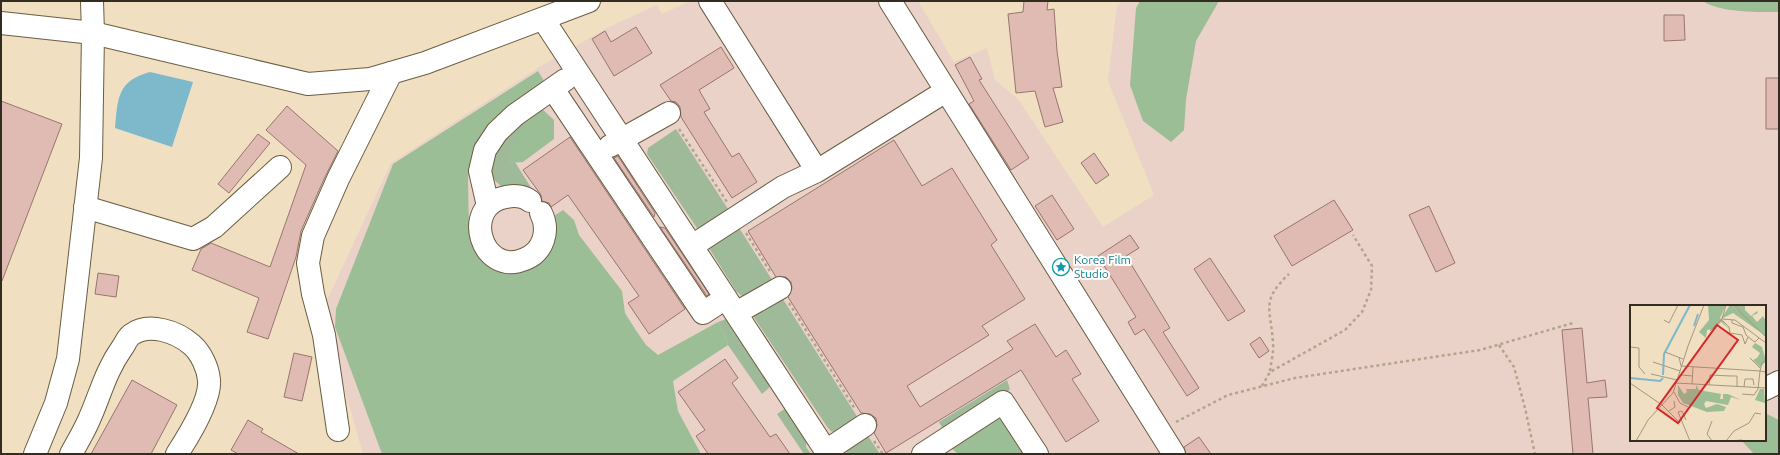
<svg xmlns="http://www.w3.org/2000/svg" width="1780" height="455" font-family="Ubuntu,sans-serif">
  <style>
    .industrial { fill: #ead2c8; fill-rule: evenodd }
    .green { fill: #9eba99 }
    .forest { fill: #9cbe96 }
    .water { fill: #7db9cb }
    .building { fill: #e0bbb3; stroke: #98766f }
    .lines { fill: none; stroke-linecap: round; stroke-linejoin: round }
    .minor-casing { stroke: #6b5d42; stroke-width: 24 }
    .major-casing { stroke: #6b5d42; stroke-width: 24 }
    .path { stroke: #b3a58d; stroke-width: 2.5; stroke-dasharray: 3 3; stroke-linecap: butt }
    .minor { stroke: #fff; stroke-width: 22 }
    .major { stroke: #fff; stroke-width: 22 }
    .labels { text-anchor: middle; stroke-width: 4; stroke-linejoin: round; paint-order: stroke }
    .culture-label { font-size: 12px; fill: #0d838f; stroke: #fff; text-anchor: start }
    .inset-river { fill: none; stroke: #7db9cb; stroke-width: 2 }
    .inset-road { fill: none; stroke: #a49881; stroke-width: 1 }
    .view { fill: #d62828; fill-opacity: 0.15; stroke: #d62828; stroke-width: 2 }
    .inset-edge { fill: none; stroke: #332d21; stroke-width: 2 }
  </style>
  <rect width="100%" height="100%" fill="#f0dfc1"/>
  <path class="industrial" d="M 690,1 L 918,1 L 954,62 L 987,48 L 995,80 L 1018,99 L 1103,227 L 1154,195 L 1108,81 L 1117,6 L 1122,1 L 1779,1 L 1779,454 L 363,454 L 322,311 L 391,163 L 538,68 L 607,28 L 657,5 L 662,14 ZM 1631,306 L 1765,306 L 1765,440 L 1631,440 Z"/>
  <path class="green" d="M 539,106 L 509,163 L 515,162 L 533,191 L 516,193 L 501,186 L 492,178 L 488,162 L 495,148 Z
    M 676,129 L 730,212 L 699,231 L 647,154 L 648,148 Z
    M 736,223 L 774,283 L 743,297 L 736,291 L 709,248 L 708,245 Z
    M 781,296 L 858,418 L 837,431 L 832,432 L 828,428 L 753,316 L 753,311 Z
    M 726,319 L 769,384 L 769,388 L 762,394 L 728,345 L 725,335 L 718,322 Z
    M 1007,380 L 1010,389 L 1007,392 L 944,431 L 939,422 Z
    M 786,408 L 807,439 L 806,447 L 811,454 L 804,454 L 777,414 Z
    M 868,436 L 880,454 L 847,454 L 846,451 Z"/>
  <path class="forest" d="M 1140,1 L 1219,1 L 1196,41 L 1186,100 L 1184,130 L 1171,142 L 1143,121 L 1130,85 L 1136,8 Z
    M 1703,1 L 1779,1 L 1779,12 C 1758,12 1720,13 1703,1 Z
    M 538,71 L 544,81 L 482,133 L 472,159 L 468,177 L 469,231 L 477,248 L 523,269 L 541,263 L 552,245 L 554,216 L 563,210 L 574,220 L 579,235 L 622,291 L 625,313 L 635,329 L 646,345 L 658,355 L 718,322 L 725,335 L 728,345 L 673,381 L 678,411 L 701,454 L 382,454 L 335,327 L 336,309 L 393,164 Z
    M 539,106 L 554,120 L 554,139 L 523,162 L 508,163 L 512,143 L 527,120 Z
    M 1765,413 L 1779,420 L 1779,454 L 1754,454 L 1741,440 L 1765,440 Z
    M 994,418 C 1010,418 1020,442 1028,454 L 958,454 L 949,446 Z"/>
  <path class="water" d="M 150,72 L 193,82 L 172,147 L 115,128 C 118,98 117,81 150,72 Z"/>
  <path class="building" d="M 1024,1 L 1048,1 L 1047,10 L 1054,9 L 1057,51 L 1062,87 L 1053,88 L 1063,122 L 1045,127 L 1035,91 L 1016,93 L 1008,14 L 1023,12 Z
    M 1664,15 L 1684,15 L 1685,40 L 1664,41 Z
    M 636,27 L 652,53 L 614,76 L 592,39 L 605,31 L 611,42 Z
    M 721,47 L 734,68 L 699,90 L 710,109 L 704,112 L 732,157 L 739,153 L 757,182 L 732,198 L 681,117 L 680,107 L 676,102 L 671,101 L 660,85 Z
    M 970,57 L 982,79 L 979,80 L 1029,158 L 1011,170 L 969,104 L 974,101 L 955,65 Z
    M 1766,78 L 1779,78 L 1779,129 L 1766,129 Z
    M 1,101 L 62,124 L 2,281 L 1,280 Z
    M 287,106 L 338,151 L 324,179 L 301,231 L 296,257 L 268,339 L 247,332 L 259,298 L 192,270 L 201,249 L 211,243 L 270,267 L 306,165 L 266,130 Z
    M 258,134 L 270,143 L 229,193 L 218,184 Z
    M 570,137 L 685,309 L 649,334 L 628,303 L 639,296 L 568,195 L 551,207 L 549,203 L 542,201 L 541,195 L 523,170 Z
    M 894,140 L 922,186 L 952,168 L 997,240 L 991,245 L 1025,299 L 982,326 L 989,335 L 907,386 L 920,407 L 1013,349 L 1007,341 L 1035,324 L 1056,357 L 1066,350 L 1081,374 L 1072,379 L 1099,421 L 1066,442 L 1021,370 L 886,453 L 874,433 L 877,425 L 876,418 L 870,414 L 861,413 L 788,297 L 792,288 L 791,282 L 786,277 L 776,277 L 748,231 Z
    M 1094,153 L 1109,175 L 1096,184 L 1081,163 Z
    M 618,156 L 655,213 L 654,217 L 614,158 Z
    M 1052,195 L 1074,229 L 1057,240 L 1035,206 Z
    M 1334,200 L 1353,230 L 1292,266 L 1274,236 Z
    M 1429,206 L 1455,263 L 1436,272 L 1409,215 Z
    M 660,227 L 665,228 L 709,294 L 707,296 Z
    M 1130,235 L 1139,248 L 1126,256 L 1170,328 L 1163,332 L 1199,388 L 1187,396 L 1144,329 L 1135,335 L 1128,322 L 1136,317 L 1098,256 Z
    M 1210,258 L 1245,311 L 1228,321 L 1194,269 Z
    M 98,273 L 119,276 L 116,297 L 95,294 Z
    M 1582,328 L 1587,383 L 1605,380 L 1607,397 L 1588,398 L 1593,454 L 1573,454 L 1562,330 Z
    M 1260,337 L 1269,351 L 1259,358 L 1250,344 Z
    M 294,353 L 312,357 L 302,401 L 284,397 Z
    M 725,359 L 738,378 L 732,383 L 770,437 L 776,434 L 790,454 L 708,454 L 696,436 L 705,430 L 678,392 Z
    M 132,380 L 177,405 L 151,454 L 91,454 Z
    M 248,420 L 263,429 L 261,432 L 299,454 L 238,454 L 231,450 Z
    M 1199,437 L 1211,454 L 1186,454 L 1184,447 Z"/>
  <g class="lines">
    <g class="minor-casing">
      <path id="minor" d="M 710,1 L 817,171
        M 890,1 L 1174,454
        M 543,19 L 828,454
        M 553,89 L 703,313 L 726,298
        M 610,146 L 669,113
        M 530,201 C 524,196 514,195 506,197 C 460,205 481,278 525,259 C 543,252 550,231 541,213
        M 488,206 L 480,171 L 485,150 L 497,132 L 515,115 L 565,80
        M 85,207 L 193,239 L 214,227 L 280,167
        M 692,246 L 783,187 L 817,171 L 946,91
        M 736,313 L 780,288
        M 1765,389 L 1779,382
        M 338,430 L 324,335 L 313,294 L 308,263 L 313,236 L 338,179 L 391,73
        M 826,451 L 865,425
        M 35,454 L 56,403 L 68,359 L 91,158 L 93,33
        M 71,454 C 77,443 83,433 88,422 C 100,396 105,372 122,348 C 125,344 127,338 131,335 C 148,322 176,331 192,345 C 201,353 208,368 209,380 C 211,400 188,437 177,454
        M 923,454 L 1003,402 L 1037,454"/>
    </g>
    <g class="major-casing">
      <path id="major" d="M 92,1 L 93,33
        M 1,23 L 93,33 L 308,84 L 370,79 L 425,63 L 589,1"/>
    </g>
    <path class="path" d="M 679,129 L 727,202
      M 746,233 L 771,273
      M 789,303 L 855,409
      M 1499,345 L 1514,367 L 1525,408 L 1535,454
      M 1270,371 C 1271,362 1274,352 1273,343 C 1271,309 1260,301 1289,274
      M 1262,386 L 1270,372 L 1345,330 L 1362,312 L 1371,290 L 1372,266 L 1353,235
      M 1176,422 L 1228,395 L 1295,378 L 1480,350 L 1573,323
      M 874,441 L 883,454"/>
    <use href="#minor" class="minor"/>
    <use href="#major" class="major"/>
  </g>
  <defs>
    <g id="sight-ring" transform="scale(0.9)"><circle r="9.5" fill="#fff" stroke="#0f9aa8" stroke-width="1.5"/><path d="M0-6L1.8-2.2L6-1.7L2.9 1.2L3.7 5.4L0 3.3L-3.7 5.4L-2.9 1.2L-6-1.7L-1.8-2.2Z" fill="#0f9aa8"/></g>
  </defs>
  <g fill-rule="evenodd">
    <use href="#sight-ring" x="1061" y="267"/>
  </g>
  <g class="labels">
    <g class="culture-label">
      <text x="1074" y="264">Korea Film<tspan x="1074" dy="14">Studio</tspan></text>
    </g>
  </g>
  <g transform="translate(1630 305)">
    <rect width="136" height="136" fill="#f0dfc1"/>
    <path d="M 78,0 L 96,0 L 90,13 L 99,24 L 91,17 L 85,24 L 77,25 L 76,33 L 69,27 L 79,15 ZM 100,0 L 102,0 L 130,27 L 103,8 L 91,14 ZM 104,0 L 115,0 L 115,5 L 121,11 L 127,6 L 128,8 L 122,11 L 127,17 L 133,11 L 136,16 L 136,32 L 112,11 ZM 125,38 L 132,42 L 136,56 L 130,62 L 123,55 L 127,53 L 130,48 L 122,42 ZM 48,80 L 54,89 L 57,87 L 56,84 L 66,84 L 66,80 L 69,85 L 91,89 L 90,94 L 93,94 L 93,89 L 98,89 L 111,95 L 101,92 L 98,100 L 76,96 L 74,99 L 76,103 L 87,99 L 96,102 L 94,106 L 77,107 L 53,98 L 48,90 ZM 130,84 L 134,84 L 135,98 L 125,95 Z" fill="#9cbe96"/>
    <path class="inset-river" d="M 64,21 L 68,9M 33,70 L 34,49 L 60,0M 0,73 L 30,76 L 33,73"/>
    <path class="inset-road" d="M 103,0 L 136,32M 92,14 L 105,15 L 136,38M 34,15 L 39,18 L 48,0M 92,15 L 99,22 L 100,28 L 112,30 L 115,39 L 118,32M 102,15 L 102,18 L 113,22 L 116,30 L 122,35 L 125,37 L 129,33M 80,26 L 92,14 L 96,0M 0,42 L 9,43 L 9,62 L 15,69M 35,47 L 53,54M 49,52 L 51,61 L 130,66 L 128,84 L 124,90 L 112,89M 120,53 L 130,63M 136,56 L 132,58 L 130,66 L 136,67M 23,57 L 50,66M 21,69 L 47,75M 51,70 L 63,71M 0,78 L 32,100M 46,78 L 136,83M 62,79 L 63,62M 79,80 L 80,70 L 101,71 L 107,71 L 107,81M 114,82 L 115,74 L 123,74 L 124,80M 44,87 L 50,98 L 58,102M 32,100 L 50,118M 39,106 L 45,102 L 44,96M 56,115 L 52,106 L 48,107 L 60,136M 6,136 L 18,115 L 43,88 L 58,41 L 74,0M 82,136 L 77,129 L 82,116M 96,136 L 104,126 L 119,118 L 125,108 L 131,109M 98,136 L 112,135"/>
    <path class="view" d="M 87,20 L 108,35 L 48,118 L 27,103 Z"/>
    <rect width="136" height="136" class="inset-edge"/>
  </g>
  <rect width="1780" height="455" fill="none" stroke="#332d21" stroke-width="4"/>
</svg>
